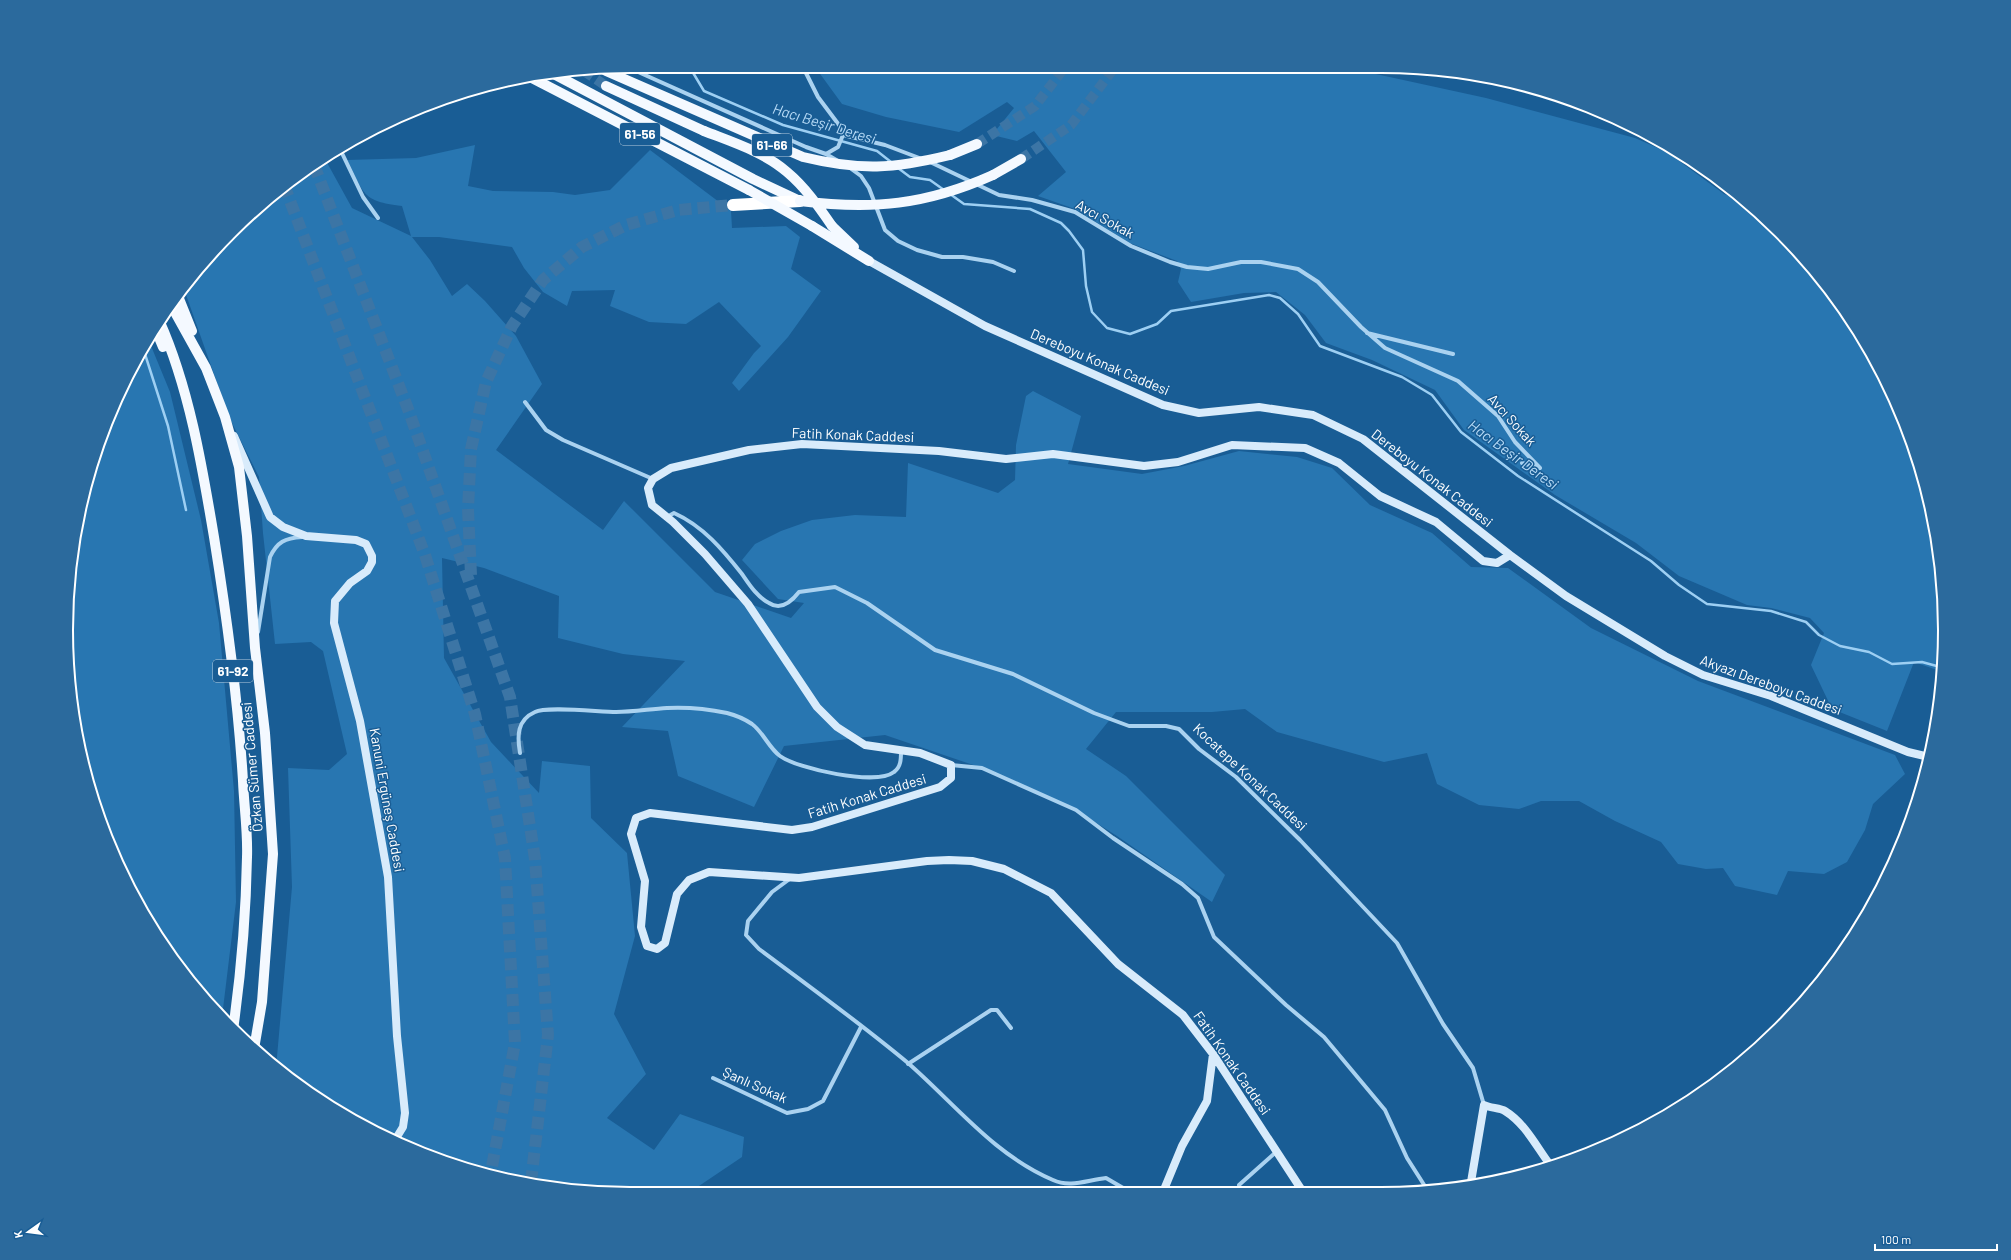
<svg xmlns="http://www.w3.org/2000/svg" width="2011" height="1260" font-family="Barlow,sans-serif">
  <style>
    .green { fill: #2876b1 }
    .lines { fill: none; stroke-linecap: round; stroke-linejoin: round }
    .stream { stroke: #9dcff3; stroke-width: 2.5 }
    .primary-tunnel { stroke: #3c75a5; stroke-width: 10; stroke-dasharray: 10 5; stroke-linecap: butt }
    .highway-tunnel { stroke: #3c75a5; stroke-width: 12; stroke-dasharray: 12 6; stroke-linecap: butt }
    .street { stroke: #aad2f0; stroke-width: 4 }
    .secondary { stroke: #d8ebfb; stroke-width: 8 }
    .primary { stroke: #f4f9ff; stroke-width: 10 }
    .highway { stroke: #fff; stroke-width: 12 }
    .primary-bridge { stroke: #f4f9ff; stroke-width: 10 }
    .labels { text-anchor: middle; stroke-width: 3; stroke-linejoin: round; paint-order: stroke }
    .shield { fill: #195d95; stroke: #bacedf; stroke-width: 1 }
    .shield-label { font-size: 13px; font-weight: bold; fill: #fff }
    .street-label { font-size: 14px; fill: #fff; stroke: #195d95 }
    .water-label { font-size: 15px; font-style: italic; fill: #b7dbf7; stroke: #195d95 }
    .rim { fill: none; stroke: #fff; stroke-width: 2 }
  </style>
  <rect width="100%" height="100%" fill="#195d95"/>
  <path class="green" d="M 818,71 L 1362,71 L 1486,98 L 1635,138 L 1667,152 L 1724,194 L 1745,202 L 1805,258 L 1869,348 L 1915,448 L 1940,556 L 1943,672 L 1914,662 L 1887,731 L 1832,709 L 1811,665 L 1824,633 L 1810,618 L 1771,608 L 1747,605 L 1679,576 L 1636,543 L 1555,495 L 1464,430 L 1435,390 L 1372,360 L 1326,343 L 1305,315 L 1276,292 L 1244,293 L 1191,302 L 1178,282 L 1181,269 L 1177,261 L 1130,243 L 1075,209 L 1038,196 L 1066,172 L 1034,131 L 1017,141 L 992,135 L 1014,108 L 1007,102 L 959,132 L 886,117 L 842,104 Z
    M 475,145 L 468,186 L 493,191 L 553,192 L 575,195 L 610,190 L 650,150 L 731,211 L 732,228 L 786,226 L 800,237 L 791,269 L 821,291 L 788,337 L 739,391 L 732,383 L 754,353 L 761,346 L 719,302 L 686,324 L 649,322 L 610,306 L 615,290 L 572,291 L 567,306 L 543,292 L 524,268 L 512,247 L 439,237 L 412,237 L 430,260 L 452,296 L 467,284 L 485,301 L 516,336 L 542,384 L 496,450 L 603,530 L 624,501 L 715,592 L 791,618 L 804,603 L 778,599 L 742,560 L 755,544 L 781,531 L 812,520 L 855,515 L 906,517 L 908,463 L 998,493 L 1015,480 L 1016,445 L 1026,396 L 1033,391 L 1081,416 L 1068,464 L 1142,474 L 1184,466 L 1239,451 L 1297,457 L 1332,468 L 1370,505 L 1432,533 L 1471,567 L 1508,568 L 1591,628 L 1698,681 L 1895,755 L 1905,774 L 1873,804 L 1865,830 L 1847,862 L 1824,874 L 1788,871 L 1777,895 L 1735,886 L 1723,868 L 1706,869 L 1678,864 L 1661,842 L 1615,821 L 1579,801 L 1541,801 L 1519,809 L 1479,805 L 1437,784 L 1427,753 L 1384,762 L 1277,732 L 1245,709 L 1212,712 L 1116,712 L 1086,749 L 1126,776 L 1225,875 L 1212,902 L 1117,836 L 1076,810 L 982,768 L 885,735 L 784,746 L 754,807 L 678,776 L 668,731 L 622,727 L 685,661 L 623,654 L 558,638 L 559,596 L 484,568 L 442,558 L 444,658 L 491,742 L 539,793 L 542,761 L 590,766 L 591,818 L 627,853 L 635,936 L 614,1014 L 646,1074 L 607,1118 L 654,1150 L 680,1114 L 744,1137 L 742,1157 L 693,1190 L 557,1189 L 414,1151 L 287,1078 L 276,1068 L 292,887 L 288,768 L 329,770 L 347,754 L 323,651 L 311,642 L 275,644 L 263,533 L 259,477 L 229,417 L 184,289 L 231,231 L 287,182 L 325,159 L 352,208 L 411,236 L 402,206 C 361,201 365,194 347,160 L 416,158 Z
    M 149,341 L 170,392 L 201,520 L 219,623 L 234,791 L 236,902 L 222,1017 L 161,944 L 96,811 L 71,704 L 66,630 L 71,556 L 96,449 Z"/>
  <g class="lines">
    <path class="stream" d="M 692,71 L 704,91 L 783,125 L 877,151 L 891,162
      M 898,168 L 910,177 L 930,180 L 944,190
      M 950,194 L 964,204 L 1030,209 L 1061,223 L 1069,231 L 1083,250 L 1086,286 L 1092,312 L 1107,328 L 1130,334 L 1157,324 L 1171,311 L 1269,295 L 1280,298 L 1298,314 L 1320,346 L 1402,377 L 1432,395 L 1461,432 L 1518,476 L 1651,561 L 1679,585 L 1707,604 L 1771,611 L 1806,622 L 1819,635 L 1840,646 L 1869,652 L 1892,664 L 1922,662 L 1944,668
      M 144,351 L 168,426 L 186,510"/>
    <path class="primary-tunnel" d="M 584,71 L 606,86
      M 977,144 L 1035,106 L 1062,71
      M 1021,159 L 1071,125 L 1112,71"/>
    <path class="highway-tunnel" d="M 314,165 L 408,409 L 510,697 L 535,859 L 548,1035 L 531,1182
      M 284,185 L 425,555 L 475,714 L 505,858 L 515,1043 L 491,1172
      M 471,575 L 468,509 L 471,449 L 486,382 L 512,326 L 543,280 L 582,247 L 626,225 L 678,210 L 733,205"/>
    <path class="street" d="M 636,71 L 806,147 L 826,154
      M 805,71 L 818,97 L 839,125 L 843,135 L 885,145 L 922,159
      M 466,92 L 531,77
      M 340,149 L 363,197 L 378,218
      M 838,161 L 826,154 L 838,147 L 843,135
      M 930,162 L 999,195 L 1032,200 L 1075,212 L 1131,246 L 1170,262 L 1187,267 L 1208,269 L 1241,262 L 1261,262 L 1298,269 L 1318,282 L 1361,327 L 1385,348 L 1458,381 L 1498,416 L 1515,442 L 1540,468 L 1522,463
      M 850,168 L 861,176 L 869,188 L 885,230 L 898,241 L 917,250 L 942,257 L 963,257 L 993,262 L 1014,271
      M 1367,333 L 1453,354
      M 525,402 L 546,430 L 563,440 L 653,479
      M 667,517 L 674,513 C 703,526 723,550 742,574 C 749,584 757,597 769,603 C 781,611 792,601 799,592 L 835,587 L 867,603 L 935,650 L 1013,674 L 1094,713 L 1129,726 L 1166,726 L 1179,729 L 1199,749 L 1236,777 L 1300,840 L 1397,943 L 1443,1024 L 1473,1068 L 1484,1105
      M 258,632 L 270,557 C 277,542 285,538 302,537
      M 520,753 C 517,736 517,720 535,712 C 546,706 600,712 616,712 C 633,712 650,709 667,708 C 687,707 708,709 727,713 C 735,715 746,720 752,724 C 763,732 769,748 780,756 C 798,769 876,786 894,772 C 901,767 901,759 901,751
      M 951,765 L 982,768 L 1076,810 L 1113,838 L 1182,884 L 1198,898 L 1214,937 L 1286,1005 L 1324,1037 L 1385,1110 L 1407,1158 L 1428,1191
      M 791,878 L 772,892 L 748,921 L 746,935 L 759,949 C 809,986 860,1023 908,1063 C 955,1104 994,1155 1053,1180 C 1070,1188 1087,1180 1106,1178 L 1130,1192
      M 908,1064 L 991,1010 L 997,1010 L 1011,1028
      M 713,1078 L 787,1113 L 808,1109 L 823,1101 L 861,1027
      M 1239,1185 L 1276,1152"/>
    <path class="secondary" d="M 869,261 L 985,326 L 1163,405 L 1199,413 L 1259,407 L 1313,415 L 1363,439 L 1510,555 L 1566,596 L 1665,656 L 1703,675 L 1771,696 L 1908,752 L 1929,757
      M 234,436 L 270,517 L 283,527 L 306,536 L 356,540 L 366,544 L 372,556 L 372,562 L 367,571 L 350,583 L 335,601 L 334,623 L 360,721 L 388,877 L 397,1036 L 405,1113 L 403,1127 L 395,1140
      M 1471,1182 L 1484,1105 C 1490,1108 1500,1108 1505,1111 C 1526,1124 1537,1148 1551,1166
      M 1163,1192 L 1182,1146 L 1207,1101 L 1213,1054
      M 1303,1192 L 1213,1054 L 1183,1015 L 1118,964 L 1051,893 L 1004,869 L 972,861 L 949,860 L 927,861 L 799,878 L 709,872 L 689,880 L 677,894 L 665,943 L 657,949 L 647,946 L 641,927 L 645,881 L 631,834 L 636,818 L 650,813 L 792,830 L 812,827 L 940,787 L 951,778 L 951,765 L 920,753 L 865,745 L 837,727 L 817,707 L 748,604 L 705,554 L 673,522 L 652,505 L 648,488 L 653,479 L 671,468 L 749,450 L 802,444 L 939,451 L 1006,459 L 1053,454 L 1144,466 L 1178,462 L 1232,445 L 1305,448 L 1339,463 L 1380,496 L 1436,522 L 1483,561 L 1497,563 L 1510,555"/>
    <path class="primary" d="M 550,72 L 753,179 L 800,201
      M 530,77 L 749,190
      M 606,86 L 704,131
      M 950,155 L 977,144
      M 993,175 L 1021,159
      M 812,226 L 869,261
      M 832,226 L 854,247
      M 178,296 L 192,331
      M 171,305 L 206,368 L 225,417 L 239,467 L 247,536 L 255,648 L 265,733 L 273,854 L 262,1002 L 254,1049
      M 159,320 C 189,387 202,465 214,537 C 227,618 238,699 243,781 C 244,806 248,832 247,857 C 246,915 241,973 233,1030
      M 155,328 L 163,347"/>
    <path class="highway" d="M 733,205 L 800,201"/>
    <path class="primary-bridge" d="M 606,71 L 803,157 C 861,171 893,169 950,155
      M 704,131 C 732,142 764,152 787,172 C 805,187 819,207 832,226
      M 749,190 L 812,226
      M 800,201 C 873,210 926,205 993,175"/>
  </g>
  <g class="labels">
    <g class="shield">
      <rect x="620" y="123" width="40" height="22" rx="3"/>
      <rect x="752" y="134" width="40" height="22" rx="3"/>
      <rect x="213" y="660" width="40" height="22" rx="3"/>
    </g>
    <g class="shield-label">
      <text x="640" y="139">61-56</text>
      <text x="772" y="150">61-66</text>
      <text x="233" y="676">61-92</text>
    </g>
    <g class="street-label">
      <text transform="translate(1105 219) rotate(29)" y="5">Avcı Sokak</text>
      <text transform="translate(1100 362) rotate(23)" y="5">Dereboyu Konak Caddesi</text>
      <text transform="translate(1512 420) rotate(48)" y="5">Avcı Sokak</text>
      <text transform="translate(853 435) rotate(2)" y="5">Fatih Konak Caddesi</text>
      <text transform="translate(1432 478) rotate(38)" y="5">Dereboyu Konak Caddesi</text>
      <text transform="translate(1771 685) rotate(20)" y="5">Akyazı Dereboyu Caddesi</text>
      <text transform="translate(252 767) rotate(-95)" y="5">Özkan Sümer Caddesi</text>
      <text transform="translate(1250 777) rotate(43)" y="5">Kocatepe Konak Caddesi</text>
      <text transform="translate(867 796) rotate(-17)" y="5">Fatih Konak Caddesi</text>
      <text transform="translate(387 800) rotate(80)" y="5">Kanuni Ergüneş Caddesi</text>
      <text transform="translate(1232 1063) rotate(55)" y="5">Fatih Konak Caddesi</text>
      <text transform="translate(755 1085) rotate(24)" y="5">Şanlı Sokak</text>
    </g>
    <g class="water-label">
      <text transform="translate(824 124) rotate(17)" y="5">Hacı Beşir Deresi</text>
      <text transform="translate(1513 455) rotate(36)" y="5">Hacı Beşir Deresi</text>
    </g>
  </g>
  <path d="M0 0H2011V1260H0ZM630 73H1381A557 557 0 0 1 1938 630V630A557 557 0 0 1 1381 1187H630A557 557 0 0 1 73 630V630A557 557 0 0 1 630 73Z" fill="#2b6a9d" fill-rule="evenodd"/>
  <path class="rim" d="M630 73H1381A557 557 0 0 1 1938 630V630A557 557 0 0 1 1381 1187H630A557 557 0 0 1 73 630V630A557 557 0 0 1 630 73Z"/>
  <g transform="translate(28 1232) rotate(256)" stroke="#195d95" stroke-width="3" paint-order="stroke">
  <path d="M0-3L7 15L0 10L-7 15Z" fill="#ffffff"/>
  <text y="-6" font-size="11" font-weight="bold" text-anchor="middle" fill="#ffffff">K</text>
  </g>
  <path d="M1875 1244v6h122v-6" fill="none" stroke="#ffffff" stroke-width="2"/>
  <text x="1881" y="1244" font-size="12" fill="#ffffff" stroke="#195d95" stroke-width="3" paint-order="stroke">100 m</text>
</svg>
